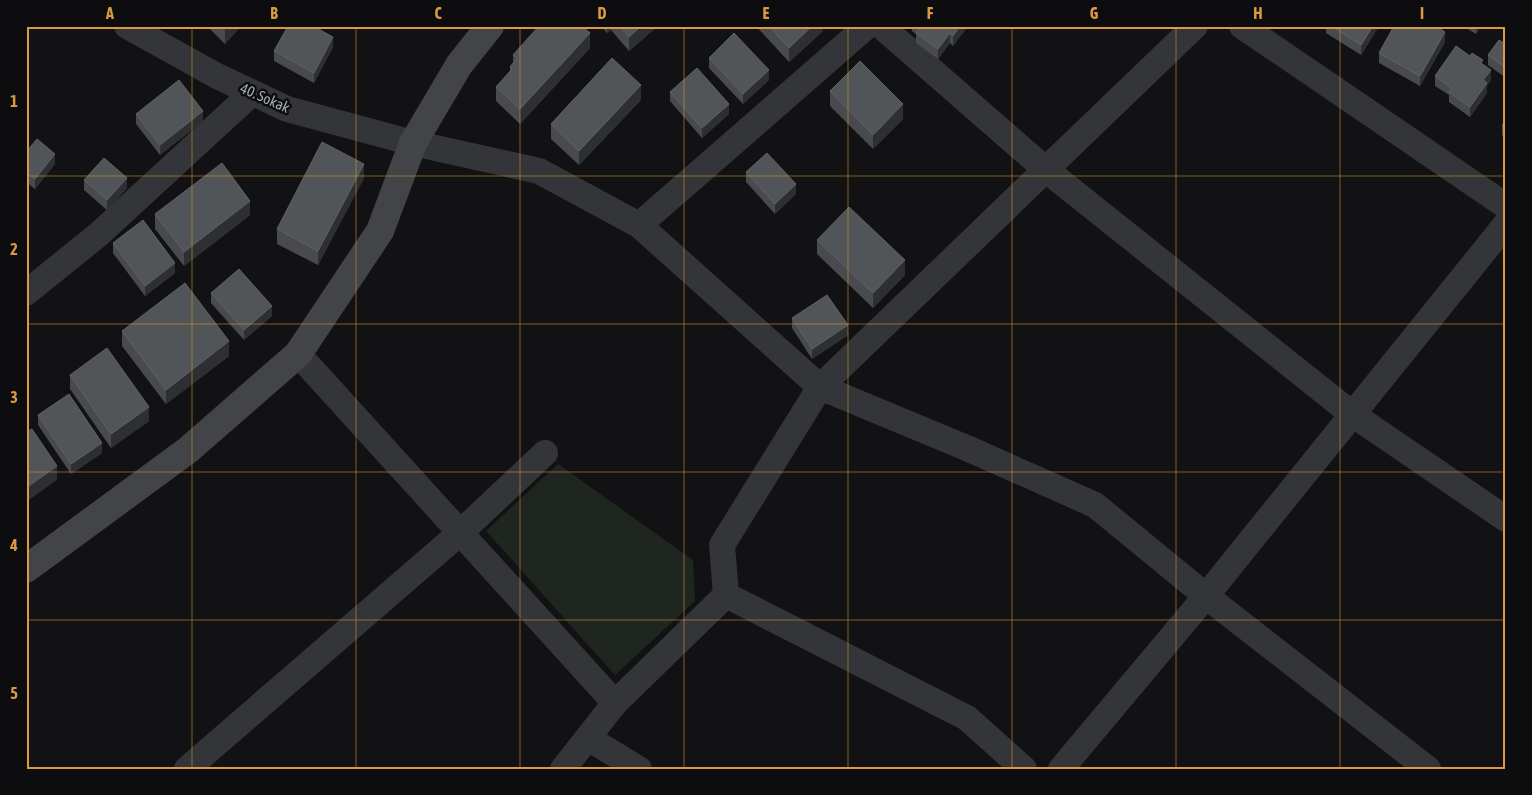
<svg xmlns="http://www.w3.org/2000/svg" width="1532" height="795" font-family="'Asap Condensed',sans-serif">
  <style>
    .green { fill: #1f261f }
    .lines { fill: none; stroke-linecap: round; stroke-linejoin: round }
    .street { stroke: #343538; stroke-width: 26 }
    .secondary { stroke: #424448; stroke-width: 28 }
    .wall { fill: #484a4e }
    .shaded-wall { fill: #2e2f32 }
    .building { fill: #525558; stroke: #5f6266 }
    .grid { fill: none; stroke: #db9942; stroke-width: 1; stroke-opacity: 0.55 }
    .labels { text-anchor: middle; stroke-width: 5; stroke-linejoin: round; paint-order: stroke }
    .street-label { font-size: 15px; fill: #a5abb2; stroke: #0d0d0f }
    .neatline { fill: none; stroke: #db9942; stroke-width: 2 }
    .grid-label { font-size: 16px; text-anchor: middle; font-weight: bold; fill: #db9942 }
  </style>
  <rect width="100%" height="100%" fill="#121214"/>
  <path class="green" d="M 558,464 L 693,560 L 695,601 L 615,675 L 486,531 Z"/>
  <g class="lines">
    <path class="street" d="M 127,26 L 217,76 L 287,109 L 413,143 L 539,171 L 639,225 L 820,387 L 969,449 L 1095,505 L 1206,596 L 1428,769
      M 881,26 L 1045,169 L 1352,414 L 1506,519
      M 1242,26 L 1506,206
      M 639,225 L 867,26
      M 26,293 L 99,234 L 252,93
      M 298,354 L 615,703 L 726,595 L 722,545 L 820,387 L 1195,26
      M 726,595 L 967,718 L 1024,769
      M 588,738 L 639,769
      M 187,769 L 461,532 L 545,453
      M 563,769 L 615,703
      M 1061,769 L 1206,596 L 1506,224"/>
    <path class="secondary" d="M 26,569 L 188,450 L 298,354 L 380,231 L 413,143 L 459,65 L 490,26"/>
  </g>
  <path class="wall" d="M 210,26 L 241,26 L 225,44 L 210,29 Z
    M 601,26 L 658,26 L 629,51 L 611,30 L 607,33 Z
    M 756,26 L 823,26 L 823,31 L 789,62 Z
    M 912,26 L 968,26 L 953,46 L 950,43 L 938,59 L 916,43 L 916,34 L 912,31 Z
    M 1326,26 L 1379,26 L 1361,55 L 1326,33 Z
    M 1463,26 L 1481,26 L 1476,34 Z
    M 1430,29 L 1445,42 L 1420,86 L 1379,63 L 1379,53 Z
    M 1506,44 L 1506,78 L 1488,65 L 1488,55 Z
    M 333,47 L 314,83 L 274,61 L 274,51 Z
    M 590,48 L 520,124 L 496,101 L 496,87 L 510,72 L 510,67 L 513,63 L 513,55 Z
    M 709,58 L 769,80 L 743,104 L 709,68 Z
    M 1483,65 L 1491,80 L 1487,85 L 1487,93 L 1470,117 L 1449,102 L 1449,95 L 1435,86 L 1435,76 Z
    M 830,91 L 903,119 L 873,149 L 830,106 Z
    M 670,92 L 729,114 L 702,138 L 670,101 Z
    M 641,100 L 579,165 L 551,139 L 551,124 Z
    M 136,114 L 203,121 L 160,155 L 136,124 Z
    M 1506,121 L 1506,139 L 1502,135 L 1502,125 Z
    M 26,152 L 55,164 L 35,189 L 26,182 Z
    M 746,172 L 796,194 L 775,214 L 746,182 Z
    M 364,178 L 318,265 L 277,244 L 277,229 Z
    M 84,180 L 127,188 L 107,210 L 84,190 Z
    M 155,214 L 250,215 L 184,266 L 155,229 Z
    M 817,240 L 905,275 L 873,308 L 817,254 Z
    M 113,243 L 175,273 L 145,296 L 113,253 Z
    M 211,293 L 272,316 L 244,340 L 211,303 Z
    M 792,318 L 848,335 L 812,359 L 792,328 Z
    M 122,331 L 229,356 L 166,404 L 122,346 Z
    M 70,375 L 149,421 L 111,448 L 70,389 Z
    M 38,415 L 102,453 L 71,474 L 38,425 Z"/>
  <path class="shaded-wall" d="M 225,26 L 241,26 L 225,44 Z
    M 607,26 L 611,26 L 611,30 L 607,33 Z
    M 641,26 L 658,26 L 629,51 L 629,37 Z
    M 812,26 L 823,26 L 823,31 L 789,62 L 789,48 Z
    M 960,26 L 968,26 L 953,46 L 953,36 Z
    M 1373,26 L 1379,26 L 1361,55 L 1361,45 Z
    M 1476,26 L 1481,26 L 1476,34 Z
    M 1445,32 L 1445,42 L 1420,86 L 1420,76 Z
    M 590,33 L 590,48 L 520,124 L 520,109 Z
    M 950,33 L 950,43 L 938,59 L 938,49 Z
    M 333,37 L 333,47 L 314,83 L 314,73 Z
    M 769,70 L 769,80 L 743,104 L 743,94 Z
    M 1491,70 L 1491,80 L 1487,85 L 1487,93 L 1470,117 L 1470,107 L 1483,80 Z
    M 641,85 L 641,100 L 579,165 L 579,151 Z
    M 729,104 L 729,114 L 702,138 L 702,128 Z
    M 903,104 L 903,119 L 873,149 L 873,135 Z
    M 203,111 L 203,121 L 160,155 L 160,145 Z
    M 55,154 L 55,164 L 35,189 L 35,179 Z
    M 364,164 L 364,178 L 318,265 L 318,251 Z
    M 127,178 L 127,188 L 107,210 L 107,200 Z
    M 796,184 L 796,194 L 775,214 L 775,204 Z
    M 250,201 L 250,215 L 184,266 L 184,252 Z
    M 905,260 L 905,275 L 873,308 L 873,293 Z
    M 175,263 L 175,273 L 145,296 L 145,286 Z
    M 272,306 L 272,316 L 244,340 L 244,330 Z
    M 848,325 L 848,335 L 812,359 L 812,349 Z
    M 229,341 L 229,356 L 166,404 L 166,390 Z
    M 149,407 L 149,421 L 111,448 L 111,434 Z
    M 102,443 L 102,453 L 71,474 L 71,464 Z
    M 57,466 L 57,480 L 26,502 L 26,488 Z"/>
  <path class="building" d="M 288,26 L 313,26 L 333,37 L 314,73 L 274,51 Z
    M 539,26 L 582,26 L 590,33 L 520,109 L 496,87 L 512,69 L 510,67 L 517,58 L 513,55 Z
    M 620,26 L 641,26 L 629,37 Z
    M 769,26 L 812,26 L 789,48 Z
    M 918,26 L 960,26 L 953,36 L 950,33 L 938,49 L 916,33 L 920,27 Z
    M 1331,26 L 1373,26 L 1361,45 Z
    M 1394,26 L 1425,26 L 1430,29 L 1431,26 L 1436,26 L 1445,32 L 1420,76 L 1379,53 Z
    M 734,33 L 769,70 L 743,94 L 709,58 Z
    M 1499,40 L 1506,44 L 1506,68 L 1488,55 Z
    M 1456,46 L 1470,56 L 1472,53 L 1483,60 L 1481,63 L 1491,70 L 1483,80 L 1487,83 L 1470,107 L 1449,92 L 1452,88 L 1435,76 Z
    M 612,58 L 641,85 L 579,151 L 551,124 Z
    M 860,61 L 903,104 L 873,135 L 830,91 Z
    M 697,68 L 729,104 L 702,128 L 670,92 Z
    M 179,80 L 203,111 L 160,145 L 136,114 Z
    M 1506,121 L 1506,129 L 1502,125 Z
    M 37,139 L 55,154 L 35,179 L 26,172 L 26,152 Z
    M 322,142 L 364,164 L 318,251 L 277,229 Z
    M 767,153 L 796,184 L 775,204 L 746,172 Z
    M 104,158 L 127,178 L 107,200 L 84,180 Z
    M 222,163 L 250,201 L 184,252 L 155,214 Z
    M 849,207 L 905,260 L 873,293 L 817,240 Z
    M 143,220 L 175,263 L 145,286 L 113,243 Z
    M 239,269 L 272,306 L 244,330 L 211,293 Z
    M 185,283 L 229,341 L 166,390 L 122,331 Z
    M 827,295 L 848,325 L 812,349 L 792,318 Z
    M 107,348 L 149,407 L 111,434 L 70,375 Z
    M 69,394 L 102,443 L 71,464 L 38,415 Z
    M 32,429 L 57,466 L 26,488 L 26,432 Z"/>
  <path class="grid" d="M 192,26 L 192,769M 356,26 L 356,769M 520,26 L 520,769M 684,26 L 684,769M 848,26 L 848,769M 1012,26 L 1012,769M 1176,26 L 1176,769M 1340,26 L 1340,769M 26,176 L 1506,176M 26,324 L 1506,324M 26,472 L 1506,472M 26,620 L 1506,620"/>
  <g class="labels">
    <g class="street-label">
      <text transform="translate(265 98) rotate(24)" y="5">40. Sokak</text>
    </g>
  </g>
  <rect width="1532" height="795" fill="none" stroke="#0d0d0f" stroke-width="55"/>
  <rect x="28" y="28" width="1476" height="740" class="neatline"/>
  <g class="grid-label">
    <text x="110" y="19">A</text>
    <text x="274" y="19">B</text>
    <text x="438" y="19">C</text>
    <text x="602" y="19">D</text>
    <text x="766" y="19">E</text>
    <text x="930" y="19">F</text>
    <text x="1094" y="19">G</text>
    <text x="1258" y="19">H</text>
    <text x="1422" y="19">I</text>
    <text x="14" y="107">1</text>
    <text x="14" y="255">2</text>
    <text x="14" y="403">3</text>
    <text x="14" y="551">4</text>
    <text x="14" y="699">5</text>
  </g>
</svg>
